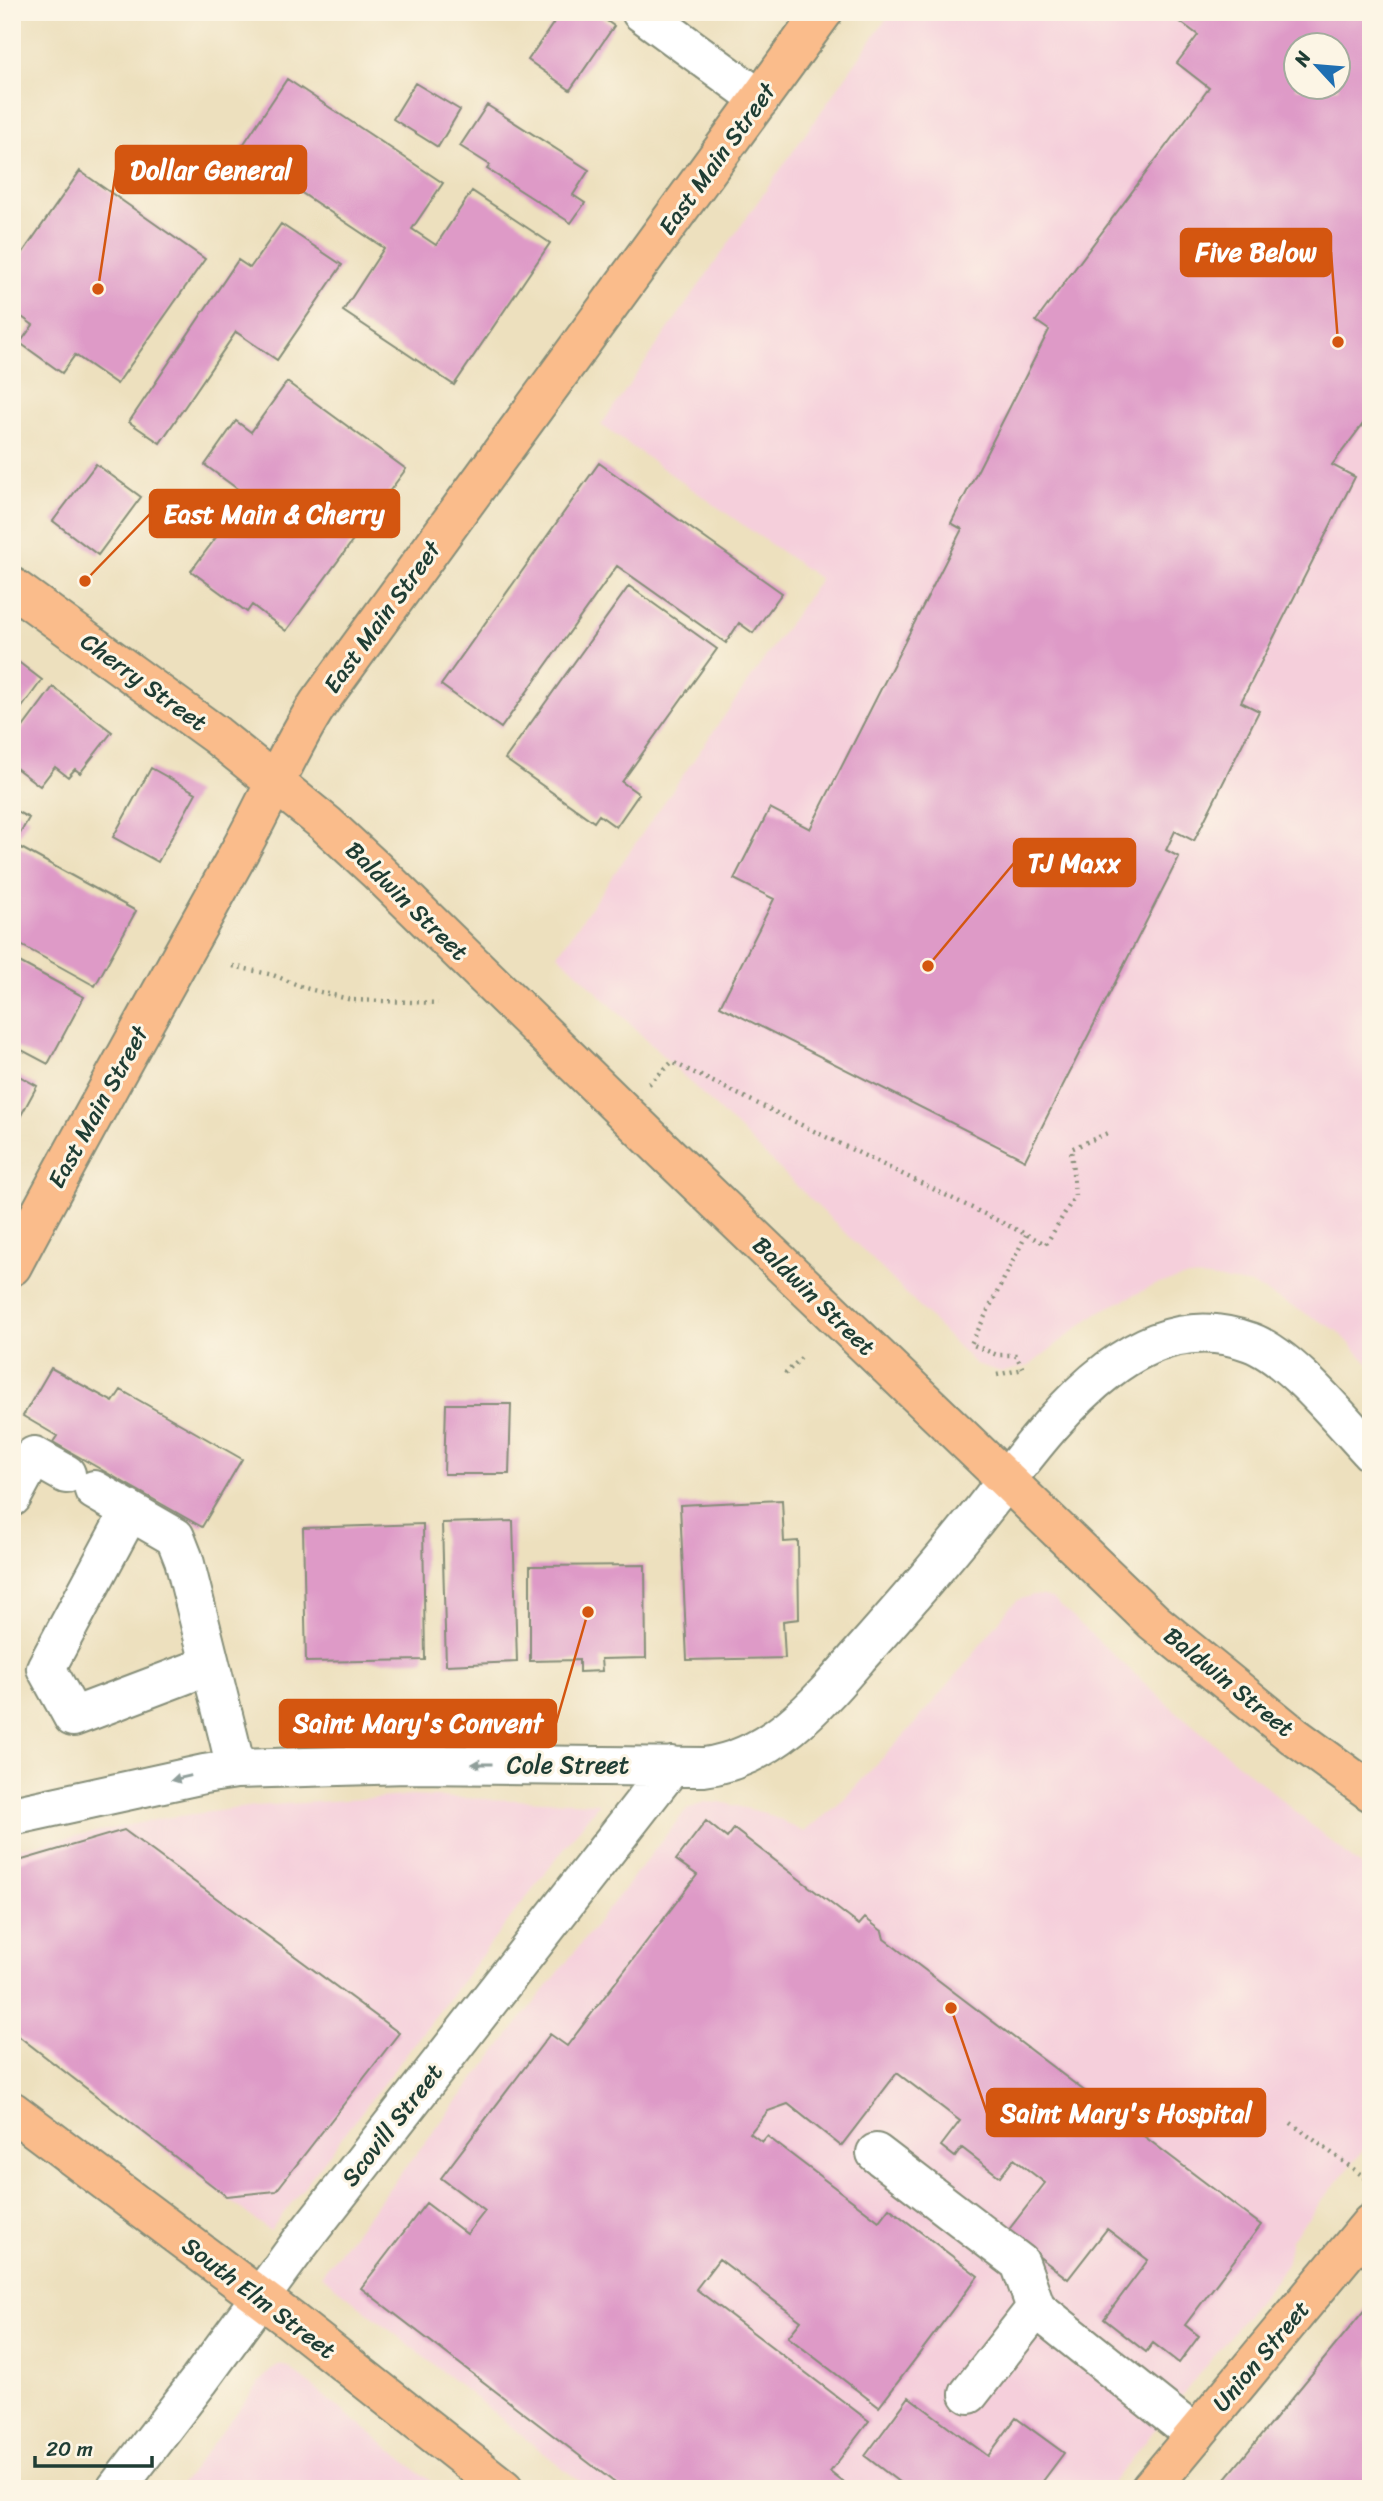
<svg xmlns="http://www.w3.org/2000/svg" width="1383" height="2501" font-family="Sriracha,sans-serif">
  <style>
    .built { fill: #f5cfdb; fill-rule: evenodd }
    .building { fill: #de9ac7; fill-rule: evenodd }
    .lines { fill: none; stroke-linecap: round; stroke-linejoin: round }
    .minor-casing { stroke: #868e79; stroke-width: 42 }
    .major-casing { stroke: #868e79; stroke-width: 42 }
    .path { stroke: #868e79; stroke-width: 4.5; stroke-dasharray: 2 5; stroke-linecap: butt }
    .minor { stroke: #fff; stroke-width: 38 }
    .major { stroke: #fabc8b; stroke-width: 38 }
    .oneway { fill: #8f9e9a }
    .labels { text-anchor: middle; stroke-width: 6; stroke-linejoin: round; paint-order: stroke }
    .street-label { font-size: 24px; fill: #1f3d34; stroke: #fcf5e5 }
    .leader { fill: none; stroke: #d45610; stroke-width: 2.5 }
    .callout-dot { fill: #d45610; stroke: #fcf5e5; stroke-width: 2.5 }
    .callout { fill: #d45610; stroke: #d45610; stroke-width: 2.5 }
    .callout-label { font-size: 26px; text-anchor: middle; font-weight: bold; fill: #fff }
  </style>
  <rect width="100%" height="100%" fill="#fcf5e5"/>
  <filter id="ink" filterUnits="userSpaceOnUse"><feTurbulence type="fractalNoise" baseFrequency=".0143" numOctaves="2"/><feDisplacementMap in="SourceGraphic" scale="14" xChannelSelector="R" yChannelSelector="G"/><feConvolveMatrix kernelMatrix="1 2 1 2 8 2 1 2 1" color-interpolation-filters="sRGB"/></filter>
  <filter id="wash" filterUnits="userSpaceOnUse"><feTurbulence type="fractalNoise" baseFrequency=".00686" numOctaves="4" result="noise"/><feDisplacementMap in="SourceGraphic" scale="28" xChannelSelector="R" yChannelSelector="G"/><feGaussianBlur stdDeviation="1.57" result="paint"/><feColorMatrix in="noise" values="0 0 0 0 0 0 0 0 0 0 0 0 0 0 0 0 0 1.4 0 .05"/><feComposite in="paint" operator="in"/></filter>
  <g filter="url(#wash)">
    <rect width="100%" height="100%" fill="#ede0be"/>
    <path class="built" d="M 891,12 L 1371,12 L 1371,1366 L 1338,1331 L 1252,1285 L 1210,1278 L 1186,1277 L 1155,1285 L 1097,1313 L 1029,1366 L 1002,1372 L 975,1364 L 873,1260 L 558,954 L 820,579 L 601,425 ZM 1296,46 L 1338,46 L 1338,88 L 1296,88 Z
      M 1033,1595 L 1044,1596 L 1054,1600 L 1164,1701 L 1371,1875 L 1371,2141 L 1291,2239 L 1286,2266 L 1107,2489 L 589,2489 L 321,2275 L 685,1811 L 704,1802 L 724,1803 L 765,1813 L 804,1832 L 839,1804 L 908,1731 L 959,1672 L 1009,1608 L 1018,1600 Z
      M 407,1796 L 599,1803 L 270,2231 L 12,2035 L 12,1849 L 164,1818 L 255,1806 Z
      M 278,2365 L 288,2367 L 440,2489 L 177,2489 L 270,2370 Z"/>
    <g id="blocks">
      <path class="building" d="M 561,12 L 594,12 L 614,26 L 570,90 L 528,60 Z
        M 1167,12 L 1371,12 L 1371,430 L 1363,424 L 1332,465 L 1355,477 L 1241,702 L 1259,711 L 1194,841 L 1175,831 L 1166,850 L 1179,857 L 1025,1160 L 720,1006 L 774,899 L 734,879 L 770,808 L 810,829 L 962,529 L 951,523 L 1049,330 L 1036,321 L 1209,88 L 1177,63 L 1198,35 ZM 1296,46 L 1338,46 L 1338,88 L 1296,88 Z
        M 287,79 L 443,183 L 412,229 L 436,245 L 472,191 L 550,243 L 454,385 L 343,311 L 384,248 L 239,151 Z
        M 415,83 L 460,110 L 438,147 L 393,119 Z
        M 487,105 L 589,170 L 573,195 L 585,203 L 571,223 L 487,169 L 490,165 L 460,146 Z
        M 80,171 L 205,259 L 117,384 L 75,355 L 62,373 L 20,343 L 33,325 L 12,310 L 12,268 Z
        M 281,224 L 342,265 L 277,360 L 236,332 L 160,443 L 129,422 L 238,260 L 250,268 Z
        M 287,382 L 406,469 L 286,631 L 252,605 L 247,612 L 191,571 L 217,536 L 206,528 L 229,497 L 274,531 L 281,521 L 205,465 L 236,421 L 251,432 Z
        M 599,463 L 782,593 L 753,633 L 739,623 L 726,643 L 617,566 L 501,728 L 441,685 Z
        M 96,464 L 141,497 L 98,555 L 53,521 Z
        M 629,586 L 717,649 L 622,782 L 639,794 L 616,827 L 599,815 L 594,822 L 505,759 Z
        M 12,657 L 42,680 L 12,721 Z
        M 53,687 L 112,732 L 80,773 L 75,769 L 68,777 L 55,767 L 40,786 L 12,765 L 12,742 Z
        M 151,768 L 196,793 L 158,862 L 113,837 Z
        M 12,809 L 29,818 L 14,844 L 136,911 L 95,986 L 12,940 Z
        M 12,958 L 84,997 L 48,1064 L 12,1045 Z
        M 12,1072 L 37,1086 L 12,1132 Z
        M 51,1368 L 113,1402 L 121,1390 L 242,1459 L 202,1527 L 53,1442 L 57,1436 L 23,1416 Z
        M 446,1404 L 511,1404 L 509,1474 L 444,1474 Z
        M 782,1500 L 784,1542 L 798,1541 L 799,1619 L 783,1621 L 785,1658 L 687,1660 L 680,1505 Z
        M 513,1521 L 517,1662 L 446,1665 L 442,1523 Z
        M 423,1524 L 425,1660 L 306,1662 L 303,1528 Z
        M 645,1565 L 646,1658 L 601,1659 L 602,1671 L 579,1672 L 579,1660 L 530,1661 L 530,1566 Z
        M 706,1821 L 727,1838 L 734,1829 L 859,1925 L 865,1918 L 882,1931 L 884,1939 L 1261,2225 L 1185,2325 L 1199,2336 L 1179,2363 L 1153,2343 L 1146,2352 L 1104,2319 L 1148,2260 L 1107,2229 L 1068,2279 L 1007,2232 L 1045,2183 L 1014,2159 L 1000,2177 L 962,2148 L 955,2157 L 941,2146 L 960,2121 L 897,2073 L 841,2146 L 788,2104 L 768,2111 L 750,2133 L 762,2142 L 767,2136 L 879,2221 L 889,2208 L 978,2276 L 879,2407 L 788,2337 L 801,2321 L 719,2259 L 696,2289 L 869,2421 L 830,2472 L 852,2489 L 623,2489 L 361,2288 L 426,2203 L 467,2234 L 485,2211 L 441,2178 L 550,2034 L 567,2046 L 697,1875 L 676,1860 Z
        M 124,1830 L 399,2033 L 276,2191 L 226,2196 L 12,2031 L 12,1863 Z
        M 1371,2302 L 1371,2489 L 1217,2489 Z
        M 909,2397 L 988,2456 L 1016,2418 L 1064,2453 L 1037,2489 L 908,2489 L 865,2456 Z"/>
    </g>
  </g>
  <g filter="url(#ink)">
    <use href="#blocks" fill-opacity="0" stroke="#868e79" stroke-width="2"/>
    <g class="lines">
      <g class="minor-casing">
        <path id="minor" d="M 641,12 L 760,99
          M 94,1490 L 130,1511
          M 12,1497 L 34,1456 L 66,1474
          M 210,1665 L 73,1717 L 46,1668 L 130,1511 L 175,1537 L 184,1560 L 229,1739 L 236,1769
          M 12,1816 L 204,1774 L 236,1769 L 407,1764 L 704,1767 C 772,1758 817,1705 859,1656 C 899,1611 939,1565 976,1519 C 1040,1440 1128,1297 1250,1342 C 1291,1357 1340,1419 1371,1452
          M 876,2153 L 1020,2263 L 1036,2308
          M 969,2394 L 1036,2308 L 1195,2435
          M 116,2489 L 199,2381 L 300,2243 L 672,1766"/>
      </g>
      <g class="major-casing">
        <path id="major" d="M 12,587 L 216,735 L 326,824 L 376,870 L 665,1152 L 1154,1622 L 1294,1736 L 1371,1792
          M 12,1266 C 85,1128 162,991 238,854 C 266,805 287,752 318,704 L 823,12
          M 12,2111 L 289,2319 L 504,2489
          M 1150,2489 L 1371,2223"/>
      </g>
      <path class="path" d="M 233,966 L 273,975 L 305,988 L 352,1000 L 438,1003
        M 649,1084 L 672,1062 L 1046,1244 L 1075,1196 L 1071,1149 L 1110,1132
        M 785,1374 L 802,1357
        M 997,1375 L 1023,1369 L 1016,1355 L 997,1355 L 971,1344 L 1026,1235
        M 1291,2123 L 1371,2182"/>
      <use href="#minor" class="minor"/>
      <use href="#major" class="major"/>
    </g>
    <defs><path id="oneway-solid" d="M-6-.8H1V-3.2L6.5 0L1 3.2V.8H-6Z" transform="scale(1.75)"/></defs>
    <g class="oneway">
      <use href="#oneway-solid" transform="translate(482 1764) rotate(180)"/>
      <use href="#oneway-solid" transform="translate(181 1778) rotate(167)"/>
    </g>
  </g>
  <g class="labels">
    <g class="street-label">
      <text transform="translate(717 159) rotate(-54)" y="8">East Main Street</text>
      <text transform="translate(382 617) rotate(-54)" y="8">East Main Street</text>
      <text transform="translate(144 682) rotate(36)" y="8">Cherry Street</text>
      <text transform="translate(407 901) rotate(44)" y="8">Baldwin Street</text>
      <text transform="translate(98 1107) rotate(-61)" y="8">East Main Street</text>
      <text transform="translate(814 1296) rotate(44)" y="8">Baldwin Street</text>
      <text transform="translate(1229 1682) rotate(39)" y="8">Baldwin Street</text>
      <text x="568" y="1773">Cole Street</text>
      <text transform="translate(392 2125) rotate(-52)" y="8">Scovill Street</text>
      <text transform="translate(259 2298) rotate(37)" y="8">South Elm Street</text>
      <text transform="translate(1261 2356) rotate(-50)" y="8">Union Street</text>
    </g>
  </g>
  <path class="leader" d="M98 289L116 170M1338 342L1331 252M85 581L150 514M928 966L1014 863M588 1612L556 1723M951 2008L987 2113"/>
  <g class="callout-dot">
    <circle cx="98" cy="289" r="7"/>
    <circle cx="1338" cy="342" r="7"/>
    <circle cx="85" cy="581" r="7"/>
    <circle cx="928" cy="966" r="7"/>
    <circle cx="588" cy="1612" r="7"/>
    <circle cx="951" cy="2008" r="7"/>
  </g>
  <g class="callout">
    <rect x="116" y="146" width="190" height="47" rx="7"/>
    <rect x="1181" y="229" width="150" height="47" rx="7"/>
    <rect x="150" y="490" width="249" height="47" rx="7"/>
    <rect x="1014" y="839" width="121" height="47" rx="7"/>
    <rect x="280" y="1700" width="276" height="47" rx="7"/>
    <rect x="987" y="2089" width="278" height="47" rx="7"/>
  </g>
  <g class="callout-label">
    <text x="211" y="179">Dollar General</text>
    <text x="1256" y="261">Five Below</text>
    <text x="274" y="523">East Main &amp; Cherry</text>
    <text x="1074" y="872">TJ Maxx</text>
    <text x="418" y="1732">Saint Mary's Convent</text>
    <text x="1126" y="2122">Saint Mary's Hospital</text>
  </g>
  <rect width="1383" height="2501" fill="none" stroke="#fcf5e5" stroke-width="42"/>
  <g transform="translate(1317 66) rotate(296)"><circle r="33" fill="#fcf5e5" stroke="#a4ab9e" stroke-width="2"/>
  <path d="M0-5L12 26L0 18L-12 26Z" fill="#1f6fb2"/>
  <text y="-10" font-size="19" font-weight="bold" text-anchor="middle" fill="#1f3d34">N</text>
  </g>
  <path d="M35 2456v10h117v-10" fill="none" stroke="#1f3d34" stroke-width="3.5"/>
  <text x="46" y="2456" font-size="21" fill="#1f3d34" stroke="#fcf5e5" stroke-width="5" paint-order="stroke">20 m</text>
</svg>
